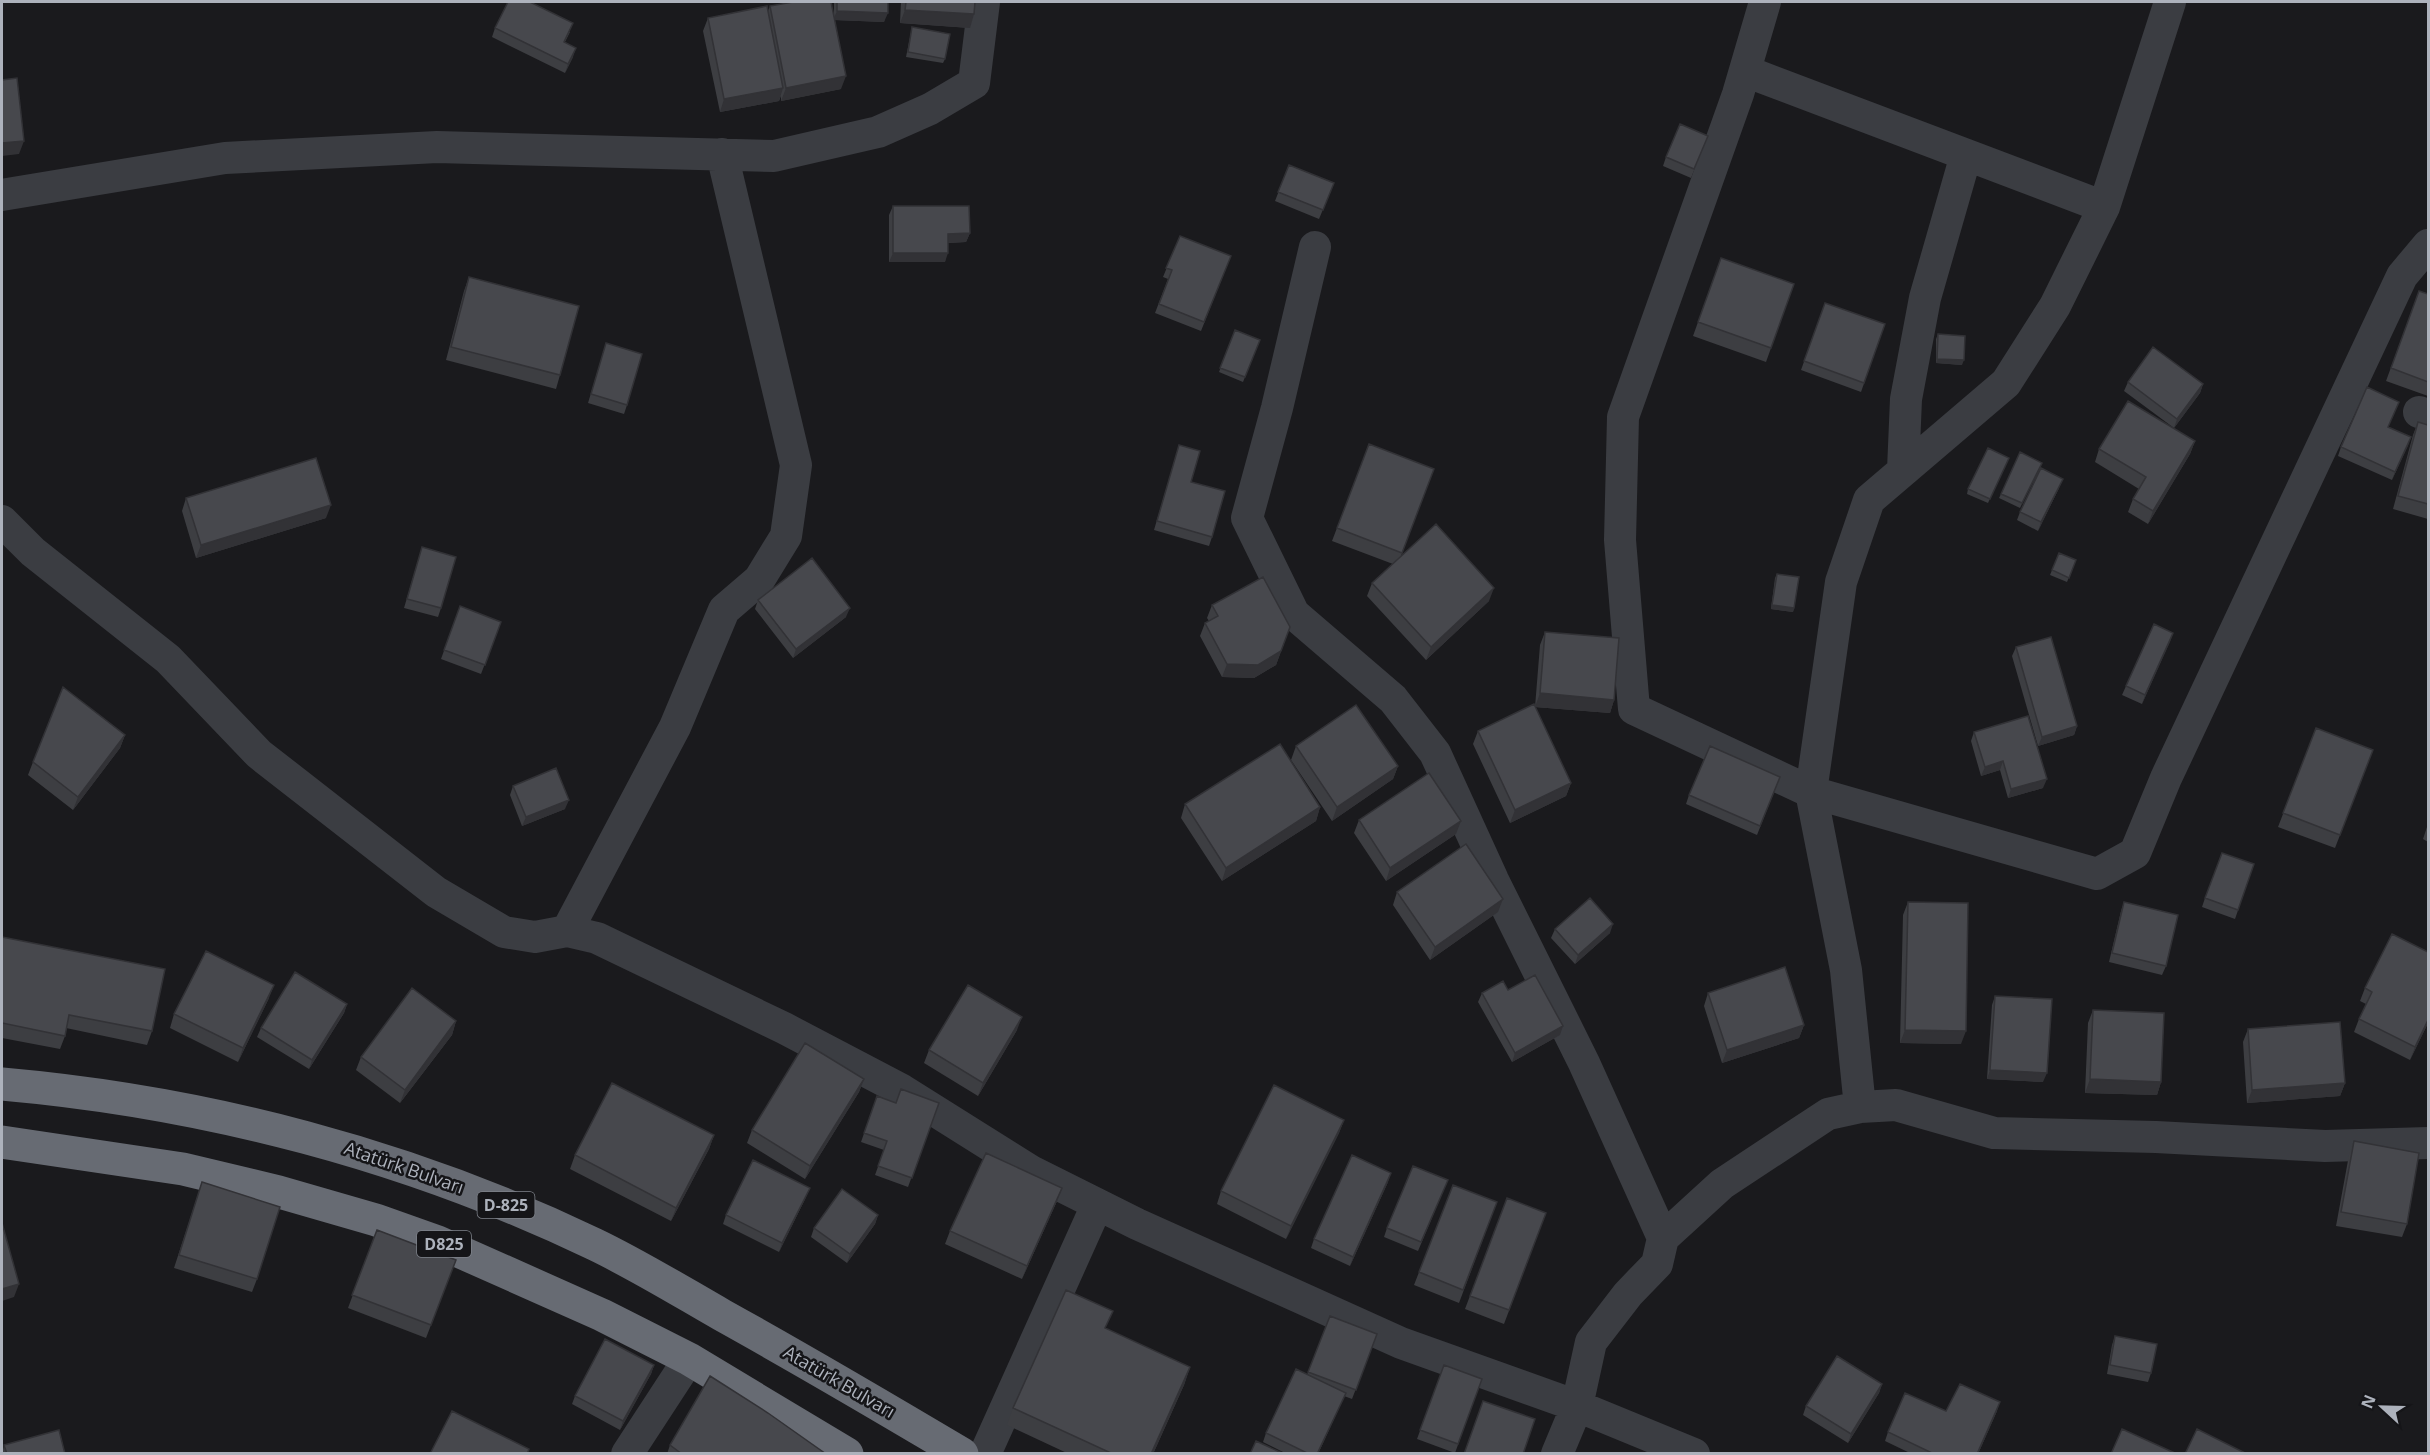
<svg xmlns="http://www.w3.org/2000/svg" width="2430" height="1455" font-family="'Open Sans',sans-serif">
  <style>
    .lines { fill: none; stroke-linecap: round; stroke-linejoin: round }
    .street { stroke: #3b3d42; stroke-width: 32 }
    .highway { stroke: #676b73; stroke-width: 33 }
    .wall { fill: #3d3e42 }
    .shaded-wall { fill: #323236 }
    .building { fill: #47484d; stroke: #323236; stroke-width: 1.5 }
    .labels { text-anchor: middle; stroke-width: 5; stroke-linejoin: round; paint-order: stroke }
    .shield { fill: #151518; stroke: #7f838b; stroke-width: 1.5 }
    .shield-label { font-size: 16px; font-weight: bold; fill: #adb2bc }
    .street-label { font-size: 18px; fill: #adb2bc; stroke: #151518 }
  </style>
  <rect width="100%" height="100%" fill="#1a1a1d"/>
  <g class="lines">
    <path class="street" d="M 1765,2 L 1738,94 L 1623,417 L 1620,540 L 1634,709 L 1811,792 L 2097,874 L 2135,853 L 2166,778 L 2402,276 L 2428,245
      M 1745,71 L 2104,207
      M 2,195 L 225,158 L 437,147 L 774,156 L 878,132 L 930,109 L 974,83 L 984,2
      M 1315,247 L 1277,408 L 1247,518 L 1294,614 L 1393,699 L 1435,753 L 1493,880 L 1584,1063 L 1663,1238
      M 2419,412 L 2428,415
      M 1903,470 L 1906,399 L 1925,298 L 1966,155
      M 2,521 L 33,552 L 168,659 L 259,754 L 436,892 L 504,932 L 535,937 L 567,931 L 597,938 L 784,1028 L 902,1090 L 1031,1171 L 1137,1224 L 1401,1343 L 1577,1406 L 1694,1454
      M 567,931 L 675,727 L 724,610 L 759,580 L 786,536 L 796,465 L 722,154
      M 1860,1107 L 1846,970 L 1811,792 L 1841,582 L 1869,500 L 2006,383 L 2055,306 L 2104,207 L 2170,2
      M 627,1454 L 689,1359
      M 985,1454 L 1097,1205
      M 1557,1454 L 1577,1406 L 1591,1342 L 1628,1294 L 1657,1264 L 1663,1238 L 1722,1184 L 1828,1114 L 1860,1107 L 1896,1105 L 1994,1133 L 2156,1137 L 2325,1146 L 2428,1143"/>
    <path class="highway" d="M 2,1084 C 206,1102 409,1155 594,1244 C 638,1265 680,1291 722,1315 C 803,1360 883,1407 962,1454
      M 2,1142 L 183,1169 L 279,1192 L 376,1220 L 438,1242 L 602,1315 L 689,1359 L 847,1454"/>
  </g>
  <path class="wall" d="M 834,2 L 888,2 L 884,22 L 835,20 L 841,89 L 781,101 L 781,96 L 779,101 L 720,112 L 703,31 L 708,18 L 768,11 L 770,6 L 834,15 Z
    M 901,2 L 975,2 L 974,14 L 970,28 L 900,23 Z
    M 912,27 L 945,59 L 943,63 L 906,57 Z
    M 495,28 L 570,32 L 565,42 L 573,57 L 565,73 L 492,37 Z
    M 1704,145 L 1691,178 L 1663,166 L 1666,157 Z
    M 1289,165 L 1334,183 L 1319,219 L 1275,201 Z
    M 893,206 L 970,233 L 966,242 L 948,243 L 945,262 L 889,262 L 889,215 Z
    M 1180,236 L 1231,256 L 1201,331 L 1155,313 L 1168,279 L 1163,277 Z
    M 1721,258 L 1794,284 L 1766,362 L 1693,336 Z
    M 469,277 L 560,375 L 556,389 L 446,360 L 464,291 Z
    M 2419,291 L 2428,294 L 2428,396 L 2386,381 Z
    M 1825,303 L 1885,324 L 1861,392 L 1801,370 Z
    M 1235,330 L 1260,340 L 1243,382 L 1219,372 Z
    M 1938,334 L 1962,365 L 1936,363 L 1936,339 Z
    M 606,343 L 627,405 L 624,414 L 588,403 Z
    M 2128,382 L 2203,384 L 2200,393 L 2174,428 L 2124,391 Z
    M 2399,402 L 2388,427 L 2411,437 L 2392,480 L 2338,456 L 2341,447 Z
    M 2418,422 L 2428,425 L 2428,519 L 2393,509 L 2413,435 Z
    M 2195,441 L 2190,454 L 2148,524 L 2128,512 L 2133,499 L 2139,489 L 2095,462 L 2099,449 Z
    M 1369,444 L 1434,469 L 1401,556 L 1489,601 L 1426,660 L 1367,596 L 1372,583 L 1393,564 L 1332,541 Z
    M 1179,445 L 1212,537 L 1209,546 L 1154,530 Z
    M 2009,458 L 1988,503 L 1967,494 L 1968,489 Z
    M 2040,467 L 2020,508 L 1999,498 L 2001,494 Z
    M 2059,488 L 2038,531 L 2017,520 L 2020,512 Z
    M 186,498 L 326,518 L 196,558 L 182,511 Z
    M 422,547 L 441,608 L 438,617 L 404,608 Z
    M 2059,553 L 2076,560 L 2067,582 L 2050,575 Z
    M 1777,574 L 1794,608 L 1793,612 L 1771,609 L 1775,578 Z
    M 758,600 L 846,617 L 793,658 L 755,609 Z
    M 1212,605 L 1290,627 L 1276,665 L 1254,678 L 1222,677 L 1200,636 L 1205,623 L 1209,621 L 1207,618 Z
    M 460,606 L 501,622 L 481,674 L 441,659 Z
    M 1545,632 L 1614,700 L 1610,713 L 1535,707 L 1571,783 L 1566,796 L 1510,823 L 1473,744 L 1478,731 L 1535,707 L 1540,645 Z
    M 2173,633 L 2142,704 L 2122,695 L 2126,686 Z
    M 2016,647 L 2077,726 L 2074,735 L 2038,746 L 2012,656 Z
    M 2316,728 L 2373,750 L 2335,848 L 2278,827 Z
    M 1974,732 L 2043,788 L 2008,798 L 2000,770 L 1981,776 L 1971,741 Z
    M 125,735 L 120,748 L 73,810 L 28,775 L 33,762 Z
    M 1296,746 L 1398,766 L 1393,779 L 1332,821 L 1291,760 Z
    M 1780,777 L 1757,835 L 1686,804 L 1689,795 Z
    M 513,786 L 565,809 L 522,826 L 510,795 Z
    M 1185,804 L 1320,807 L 1316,821 L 1222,881 L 1181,818 Z
    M 1359,820 L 1456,834 L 1386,881 L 1354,833 Z
    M 2428,824 L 2428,842 L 2423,839 Z
    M 2254,864 L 2235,919 L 2202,907 L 2205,898 Z
    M 1397,892 L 1498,912 L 1430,960 L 1393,905 Z
    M 1908,902 L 1961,1044 L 1900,1043 L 1903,915 Z
    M 2124,902 L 2166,966 L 2162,975 L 2109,962 L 2121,911 Z
    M 1555,929 L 1610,933 L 1575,964 L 1551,938 Z
    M 2,937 L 152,1031 L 147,1045 L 66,1028 L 65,1036 L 60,1049 L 2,1038 Z
    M 2428,952 L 2428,1023 L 2410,1060 L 2354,1032 L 2359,1019 L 2366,1004 L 2360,1001 L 2365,988 Z
    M 1508,990 L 1560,1035 L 1512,1062 L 1478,1002 L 1482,993 Z
    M 1708,993 L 1804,1025 L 1799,1038 L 1722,1063 L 1704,1006 Z
    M 1995,996 L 2043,1082 L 1987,1079 L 1992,1005 Z
    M 269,998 L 238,1062 L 170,1028 L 174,1014 Z
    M 347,1004 L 344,1013 L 309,1069 L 257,1037 L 261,1028 Z
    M 2093,1010 L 2161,1082 L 2157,1095 L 2085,1093 L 2088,1023 Z
    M 456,1021 L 452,1035 L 400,1103 L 356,1070 L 361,1057 Z
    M 2248,1029 L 2345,1083 L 2340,1096 L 2247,1103 L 2243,1042 Z
    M 1017,1030 L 978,1096 L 924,1063 L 929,1050 Z
    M 864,1079 L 859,1092 L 805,1179 L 747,1143 L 752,1130 Z
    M 877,1096 L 896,1103 L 939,1103 L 908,1187 L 875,1175 L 884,1150 L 861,1142 Z
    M 1344,1120 L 1339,1133 L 1286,1239 L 1217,1204 L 1221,1191 Z
    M 714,1135 L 709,1149 L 671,1221 L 570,1169 L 575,1155 Z
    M 2354,1141 L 2407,1224 L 2402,1237 L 2336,1226 L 2349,1155 Z
    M 1448,1180 L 1418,1251 L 1384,1237 L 1387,1228 Z
    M 202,1182 L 257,1279 L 252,1292 L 174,1268 Z
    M 1388,1182 L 1350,1266 L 1311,1248 L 1314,1239 Z
    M 1453,1185 L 1497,1202 L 1459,1303 L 1414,1285 Z
    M 806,1197 L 779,1252 L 723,1224 L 726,1215 Z
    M 1507,1198 L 1546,1213 L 1504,1324 L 1465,1309 Z
    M 1057,1201 L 1022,1279 L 945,1244 L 950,1231 Z
    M 878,1215 L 875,1224 L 847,1263 L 811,1237 L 814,1228 Z
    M 377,1230 L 456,1260 L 426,1338 L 348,1308 Z
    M 1330,1316 L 1377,1334 L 1352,1399 L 1344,1396 L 1318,1454 L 1287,1454 L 1263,1442 L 1266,1433 L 1307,1375 Z
    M 1106,1329 L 1190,1367 L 1184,1385 L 1153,1454 L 1069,1454 L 1007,1425 L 1013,1408 Z
    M 2115,1336 L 2151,1373 L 2148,1382 L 2107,1374 L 2112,1345 Z
    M 654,1365 L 651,1374 L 620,1430 L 572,1404 L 575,1396 Z
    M 1444,1365 L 1482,1379 L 1455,1453 L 1417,1439 Z
    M 1882,1384 L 1879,1393 L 1848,1443 L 1803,1415 L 1806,1406 Z
    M 1946,1411 L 1997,1411 L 1978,1454 L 1912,1454 L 1885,1441 L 1888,1432 Z
    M 4,1445 L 65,1454 L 2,1454 Z
    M 670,1445 L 826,1454 L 667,1454 Z"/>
  <path class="shaded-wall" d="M 905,10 L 974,14 L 970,28 L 900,23 Z
    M 837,11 L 888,13 L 884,22 L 833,20 Z
    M 576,48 L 573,57 L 565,73 L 568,64 Z
    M 846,76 L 841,89 L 781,101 L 786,88 Z
    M 783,88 L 779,101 L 720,112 L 724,99 Z
    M 24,141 L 19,154 L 2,156 L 2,143 Z
    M 970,233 L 966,242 L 945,243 L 948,234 Z
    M 893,253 L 948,253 L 945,262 L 889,262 Z
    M 1937,359 L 1964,360 L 1962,365 L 1936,363 Z
    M 2203,384 L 2200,393 L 2174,428 L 2177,419 Z
    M 2411,437 L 2408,446 L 2392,480 L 2395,472 Z
    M 2195,441 L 2190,454 L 2148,524 L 2153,511 Z
    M 2063,479 L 2059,488 L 2038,531 L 2041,522 Z
    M 331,505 L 326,518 L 196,558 L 201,545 Z
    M 1494,588 L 1489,601 L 1426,660 L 1431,647 Z
    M 1772,605 L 1794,608 L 1793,612 L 1771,609 Z
    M 850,608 L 846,617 L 793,658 L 796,649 Z
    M 1290,627 L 1276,665 L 1254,678 L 1222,677 L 1227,664 Z
    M 2173,633 L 2170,642 L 2142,704 L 2145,695 Z
    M 1540,693 L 1614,700 L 1610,713 L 1535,707 Z
    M 2077,726 L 2074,735 L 2038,746 L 2042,737 Z
    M 125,735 L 120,748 L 73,810 L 78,797 Z
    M 2003,761 L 2000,770 L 1981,776 L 1985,767 Z
    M 1398,766 L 1393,779 L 1332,821 L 1337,807 Z
    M 2047,779 L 2043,788 L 2008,798 L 2011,789 Z
    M 1571,783 L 1566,796 L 1510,823 L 1515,810 Z
    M 569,800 L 565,809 L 522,826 L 526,817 Z
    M 1320,807 L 1316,821 L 1222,881 L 1226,868 Z
    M 1461,821 L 1456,834 L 1386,881 L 1390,868 Z
    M 1503,899 L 1498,912 L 1430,960 L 1435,947 Z
    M 1613,924 L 1610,933 L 1575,964 L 1578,955 Z
    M 274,985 L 269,998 L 238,1062 L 243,1048 Z
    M 347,1004 L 344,1013 L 309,1069 L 312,1060 Z
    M 1022,1017 L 1017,1030 L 978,1096 L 983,1083 Z
    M 2428,1020 L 2428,1023 L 2410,1060 L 2415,1047 Z
    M 456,1021 L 452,1035 L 400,1103 L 405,1090 Z
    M 1804,1025 L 1799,1038 L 1722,1063 L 1727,1050 Z
    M 1563,1026 L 1560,1035 L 1512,1062 L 1515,1053 Z
    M 1905,1030 L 1966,1031 L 1961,1044 L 1900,1043 Z
    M 1990,1070 L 2047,1073 L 2043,1082 L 1987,1079 Z
    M 864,1079 L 859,1092 L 805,1179 L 810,1166 Z
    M 2090,1079 L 2161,1082 L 2157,1095 L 2085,1093 Z
    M 2345,1083 L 2340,1096 L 2247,1103 L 2252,1090 Z
    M 1344,1120 L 1339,1133 L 1286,1239 L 1291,1226 Z
    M 714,1135 L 709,1149 L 671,1221 L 676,1208 Z
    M 1391,1173 L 1388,1182 L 1350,1266 L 1353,1257 Z
    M 810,1188 L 806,1197 L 779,1252 L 782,1243 Z
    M 1062,1188 L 1057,1201 L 1022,1279 L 1027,1266 Z
    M 878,1215 L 875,1224 L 847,1263 L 850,1254 Z
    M 19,1284 L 14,1297 L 2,1301 L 2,1289 Z
    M 654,1365 L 651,1374 L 620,1430 L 623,1421 Z
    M 1190,1367 L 1184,1385 L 1153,1454 L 1151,1454 Z
    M 1882,1384 L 1879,1393 L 1848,1443 L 1851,1434 Z
    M 1346,1393 L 1342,1402 L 1318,1454 L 1317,1454 Z
    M 2000,1402 L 1997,1411 L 1978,1454 L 1977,1454 Z"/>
  <path class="building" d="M 508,2 L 530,2 L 573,23 L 564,42 L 576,48 L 568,64 L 495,28 Z
    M 793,2 L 831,2 L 846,76 L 786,88 L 770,6 Z
    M 837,2 L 888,2 L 888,13 L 837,11 Z
    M 906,2 L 975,2 L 974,14 L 905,10 Z
    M 767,6 L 783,88 L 724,99 L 708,18 Z
    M 912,27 L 950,34 L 945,59 L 908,52 Z
    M 17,78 L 24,141 L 2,143 L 2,80 Z
    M 1680,124 L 1708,136 L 1694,169 L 1666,157 Z
    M 1289,165 L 1334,183 L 1323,210 L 1278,192 Z
    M 893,206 L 969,206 L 970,233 L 948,234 L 948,253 L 893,253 Z
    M 1180,236 L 1231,256 L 1204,322 L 1159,304 L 1172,270 L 1166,268 Z
    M 1721,258 L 1794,284 L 1771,348 L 1698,322 Z
    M 469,277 L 579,306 L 560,375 L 451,347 Z
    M 2419,291 L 2428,294 L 2428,382 L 2391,368 Z
    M 1825,303 L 1885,324 L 1864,383 L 1804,361 Z
    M 1235,330 L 1260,340 L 1245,377 L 1220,368 Z
    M 1938,334 L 1965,336 L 1964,360 L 1937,359 Z
    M 606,343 L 642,354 L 627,405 L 591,394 Z
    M 2153,347 L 2203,384 L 2177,419 L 2128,382 Z
    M 2367,387 L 2399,402 L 2388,427 L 2411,437 L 2395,472 L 2341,447 Z
    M 2128,401 L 2195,441 L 2153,511 L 2133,499 L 2146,477 L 2099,449 Z
    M 2418,422 L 2428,425 L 2428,504 L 2398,496 Z
    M 1369,444 L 1434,469 L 1402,553 L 1337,528 Z
    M 1179,445 L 1200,451 L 1191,482 L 1225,491 L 1212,537 L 1157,521 Z
    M 1988,448 L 2009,458 L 1990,499 L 1968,489 Z
    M 2020,452 L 2042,463 L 2022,503 L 2001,494 Z
    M 316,458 L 331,505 L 201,545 L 186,498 Z
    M 2041,468 L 2063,479 L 2041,522 L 2020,512 Z
    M 1436,524 L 1494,588 L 1431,647 L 1372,583 Z
    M 422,547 L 456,557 L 441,608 L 407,599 Z
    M 2059,553 L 2076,560 L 2069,578 L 2052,570 Z
    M 812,558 L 850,608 L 796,649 L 758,600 Z
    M 1777,574 L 1799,577 L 1794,608 L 1772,605 Z
    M 1263,577 L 1290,627 L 1281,651 L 1258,665 L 1227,664 L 1205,623 L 1218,616 L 1212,605 Z
    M 460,606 L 501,622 L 485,665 L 444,650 Z
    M 2154,624 L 2173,633 L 2145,695 L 2126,686 Z
    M 1545,632 L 1619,638 L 1614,700 L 1540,693 Z
    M 2051,637 L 2077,726 L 2042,737 L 2016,647 Z
    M 63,687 L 125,735 L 78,797 L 33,762 Z
    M 1534,704 L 1571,783 L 1515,810 L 1478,731 Z
    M 1356,705 L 1398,766 L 1337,807 L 1296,746 Z
    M 2028,716 L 2047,779 L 2011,789 L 2003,761 L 1985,767 L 1974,732 Z
    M 2316,728 L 2373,750 L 2340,835 L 2283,813 Z
    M 1280,744 L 1320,807 L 1226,868 L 1185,804 Z
    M 1710,746 L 1780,777 L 1760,826 L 1689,795 Z
    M 556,768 L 569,800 L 526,817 L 513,786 Z
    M 1429,773 L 1461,821 L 1390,868 L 1359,820 Z
    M 1466,844 L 1503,899 L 1435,947 L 1397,892 Z
    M 2222,853 L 2254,864 L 2238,910 L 2205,898 Z
    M 1590,898 L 1613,924 L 1578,955 L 1555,929 Z
    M 1908,902 L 1968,903 L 1966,1031 L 1905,1030 Z
    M 2124,902 L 2178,915 L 2166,966 L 2112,953 Z
    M 2392,934 L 2428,952 L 2428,1020 L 2415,1047 L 2359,1019 L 2372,992 L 2365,988 Z
    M 2,937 L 165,969 L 152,1031 L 69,1015 L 65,1036 L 2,1023 Z
    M 206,951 L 274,985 L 243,1048 L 174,1014 Z
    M 1785,967 L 1804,1025 L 1727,1050 L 1708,993 Z
    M 295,972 L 347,1004 L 312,1060 L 261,1028 Z
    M 1535,975 L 1563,1026 L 1515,1053 L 1482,993 L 1503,981 L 1508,990 Z
    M 968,985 L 1022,1017 L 983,1083 L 929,1050 Z
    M 412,988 L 456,1021 L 405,1090 L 361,1057 Z
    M 1995,996 L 2052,999 L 2047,1073 L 1990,1070 Z
    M 2093,1010 L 2164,1013 L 2161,1082 L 2090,1079 Z
    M 2340,1022 L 2345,1083 L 2252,1090 L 2248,1029 Z
    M 805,1043 L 864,1079 L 810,1166 L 752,1130 Z
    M 612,1083 L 714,1135 L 676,1208 L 575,1155 Z
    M 1274,1085 L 1344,1120 L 1291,1226 L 1221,1191 Z
    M 901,1089 L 939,1103 L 912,1178 L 878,1166 L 887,1141 L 864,1133 L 877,1096 L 896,1103 Z
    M 2354,1141 L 2419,1153 L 2407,1224 L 2341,1212 Z
    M 986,1153 L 1062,1188 L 1027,1266 L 950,1231 Z
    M 1352,1155 L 1391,1173 L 1353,1257 L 1314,1239 Z
    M 753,1160 L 810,1188 L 782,1243 L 726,1215 Z
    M 1413,1166 L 1448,1180 L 1421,1242 L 1387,1228 Z
    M 202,1182 L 280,1207 L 257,1279 L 179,1255 Z
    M 1453,1185 L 1497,1202 L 1463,1290 L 1419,1272 Z
    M 842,1189 L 878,1215 L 850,1254 L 814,1228 Z
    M 1507,1198 L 1546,1213 L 1509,1310 L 1470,1296 Z
    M 2,1223 L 19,1284 L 2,1289 Z
    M 377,1230 L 456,1260 L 431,1325 L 352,1295 Z
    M 1066,1290 L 1113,1311 L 1105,1328 L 1190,1367 L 1151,1454 L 1113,1454 L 1013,1408 Z
    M 1330,1316 L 1377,1334 L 1356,1390 L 1308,1372 Z
    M 2115,1336 L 2157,1344 L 2151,1373 L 2110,1365 Z
    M 605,1339 L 654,1365 L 623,1421 L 575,1396 Z
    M 1837,1356 L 1882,1384 L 1851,1434 L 1806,1406 Z
    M 1444,1365 L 1482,1379 L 1458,1444 L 1420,1430 Z
    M 1296,1369 L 1346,1393 L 1317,1454 L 1309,1454 L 1266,1433 Z
    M 710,1376 L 768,1413 L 826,1454 L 682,1454 L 670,1445 Z
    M 1960,1384 L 2000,1402 L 1977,1454 L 1934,1454 L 1888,1432 L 1905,1393 L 1946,1411 Z
    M 1483,1401 L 1535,1419 L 1523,1454 L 1464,1454 Z
    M 452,1411 L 529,1449 L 527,1454 L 430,1454 Z
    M 2122,1429 L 2177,1454 L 2111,1454 Z
    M 2197,1429 L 2247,1454 L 2185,1454 Z
    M 59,1430 L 65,1454 L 7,1454 L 4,1445 Z
    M 1256,1441 L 1284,1454 L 1250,1454 Z"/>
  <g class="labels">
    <g class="shield">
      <rect x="477.5" y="1192" width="57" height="26" rx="4.5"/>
      <rect x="417" y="1231" width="54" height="26" rx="4.5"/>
    </g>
    <g class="shield-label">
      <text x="506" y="1211">D-825</text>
      <text x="444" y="1250">D825</text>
    </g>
    <g class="street-label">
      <text transform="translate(404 1168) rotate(19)" y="6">Atatürk Bulvarı</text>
      <text transform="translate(839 1382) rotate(30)" y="6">Atatürk Bulvarı</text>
    </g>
  </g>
  <rect width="2430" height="1455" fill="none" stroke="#adb2bc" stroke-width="6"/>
  <g transform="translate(2382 1407) rotate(292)" stroke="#151518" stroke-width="4.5" paint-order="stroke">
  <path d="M0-4.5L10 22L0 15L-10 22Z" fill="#adb2bc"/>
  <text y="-9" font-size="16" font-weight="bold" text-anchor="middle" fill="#adb2bc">N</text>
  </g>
</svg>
